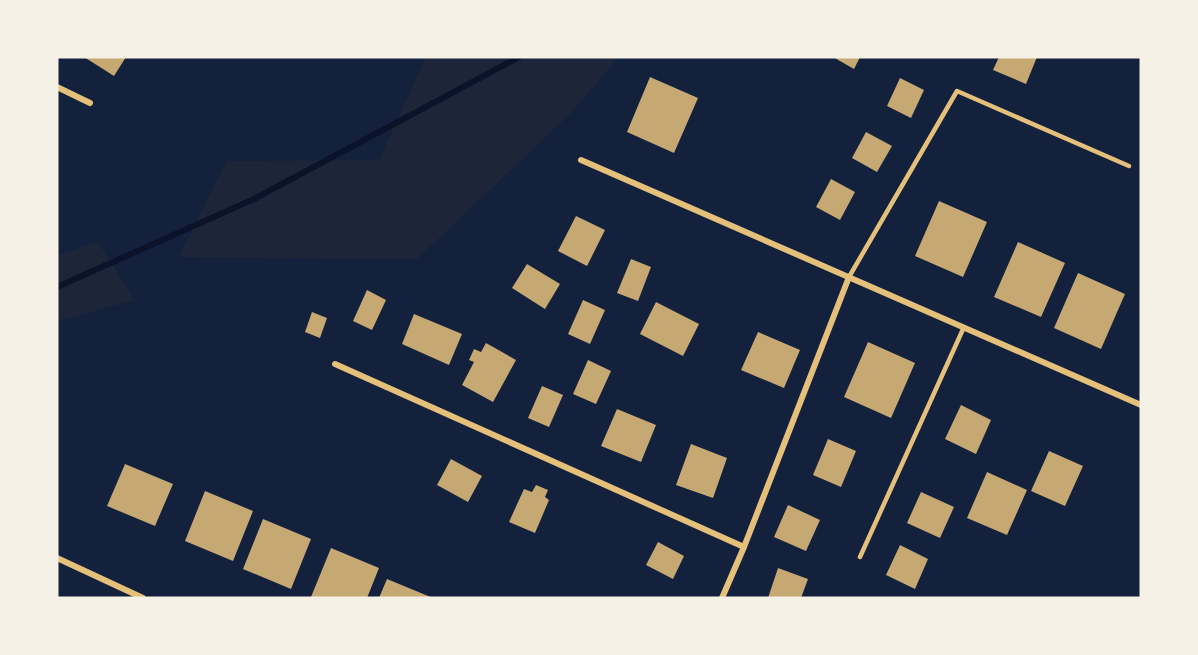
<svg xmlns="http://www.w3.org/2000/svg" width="1198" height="655" font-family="Spectral,serif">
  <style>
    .green { fill: #1d2539 }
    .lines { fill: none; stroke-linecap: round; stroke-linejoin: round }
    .stream { stroke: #0b132b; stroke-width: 6 }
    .building { fill: #c6a872 }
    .service { stroke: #e5c07b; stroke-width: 4.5 }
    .minor { stroke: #e5c07b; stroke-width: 6 }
  </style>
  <rect width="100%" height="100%" fill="#14213d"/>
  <path class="green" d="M 426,57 L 619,57 L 570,114 L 417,259 L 179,257 L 227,161 L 379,160 Z
    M 98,242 L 135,300 L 57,321 L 57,255 Z"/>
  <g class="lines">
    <path class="stream" d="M 57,287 L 254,199 L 519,57"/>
  </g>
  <path class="building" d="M 84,57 L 126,57 L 114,76 Z
    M 833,57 L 860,57 L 854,69 Z
    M 999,57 L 1037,57 L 1026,84 L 993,70 Z
    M 650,77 L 698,98 L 674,153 L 627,132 Z
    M 900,78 L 924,90 L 911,118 L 887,106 Z
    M 866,132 L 892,146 L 877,172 L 852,158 Z
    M 831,179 L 855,192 L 840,220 L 816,207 Z
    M 939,201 L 987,222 L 963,277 L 915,256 Z
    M 576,216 L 605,230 L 587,266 L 558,251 Z
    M 1018,242 L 1065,263 L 1041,317 L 994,297 Z
    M 631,259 L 651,267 L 638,301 L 617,293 Z
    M 527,264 L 560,284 L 545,309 L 512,288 Z
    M 1078,273 L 1125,294 L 1101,349 L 1054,328 Z
    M 367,290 L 386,300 L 372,330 L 353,321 Z
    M 583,300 L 605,310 L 590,344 L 568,334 Z
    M 656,302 L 699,324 L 683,356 L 640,334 Z
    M 312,312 L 327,318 L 320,338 L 305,332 Z
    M 414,314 L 462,334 L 449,365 L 402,344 Z
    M 758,332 L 800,350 L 784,388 L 741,370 Z
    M 868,342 L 915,363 L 891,418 L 844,397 Z
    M 486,343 L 516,360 L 493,402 L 462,385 L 474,362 L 469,360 L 474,349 L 481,352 Z
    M 588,360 L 611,371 L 596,404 L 573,394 Z
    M 542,386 L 563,395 L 549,427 L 528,418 Z
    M 961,405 L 991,420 L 976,454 L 945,439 Z
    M 617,409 L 656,425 L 641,462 L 601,446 Z
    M 828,439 L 856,451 L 841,487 L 813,475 Z
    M 691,444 L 727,458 L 713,498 L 676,485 Z
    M 1049,451 L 1083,466 L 1065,506 L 1031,491 Z
    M 451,459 L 482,476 L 468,502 L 437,485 Z
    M 125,464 L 173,484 L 155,526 L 107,506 Z
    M 987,472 L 1027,490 L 1007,535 L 967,518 Z
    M 536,485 L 548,490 L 545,497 L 549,500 L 535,533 L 509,522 L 524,489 L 532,492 Z
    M 205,491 L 253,511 L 233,561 L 185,541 Z
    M 921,492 L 954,507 L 940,538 L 907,523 Z
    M 788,505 L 820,520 L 806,551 L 774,537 Z
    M 263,519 L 311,539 L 291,589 L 243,569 Z
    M 658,542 L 684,556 L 673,579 L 646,565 Z
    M 900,545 L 928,559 L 915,589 L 886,575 Z
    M 331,548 L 379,568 L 367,598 L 311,597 Z
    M 778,568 L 808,579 L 801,598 L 768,598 Z
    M 387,579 L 433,598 L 379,598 Z"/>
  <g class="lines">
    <path class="service" d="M 849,277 L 957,91 L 1129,166
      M 860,557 L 964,327"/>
    <path class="minor" d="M 57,87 L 90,103
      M 581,160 L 1141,405
      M 335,364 L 744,547
      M 57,558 L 143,598
      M 722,598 L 744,547 L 849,277"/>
  </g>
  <rect width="1198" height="655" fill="none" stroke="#f6f1e7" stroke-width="117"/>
</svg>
